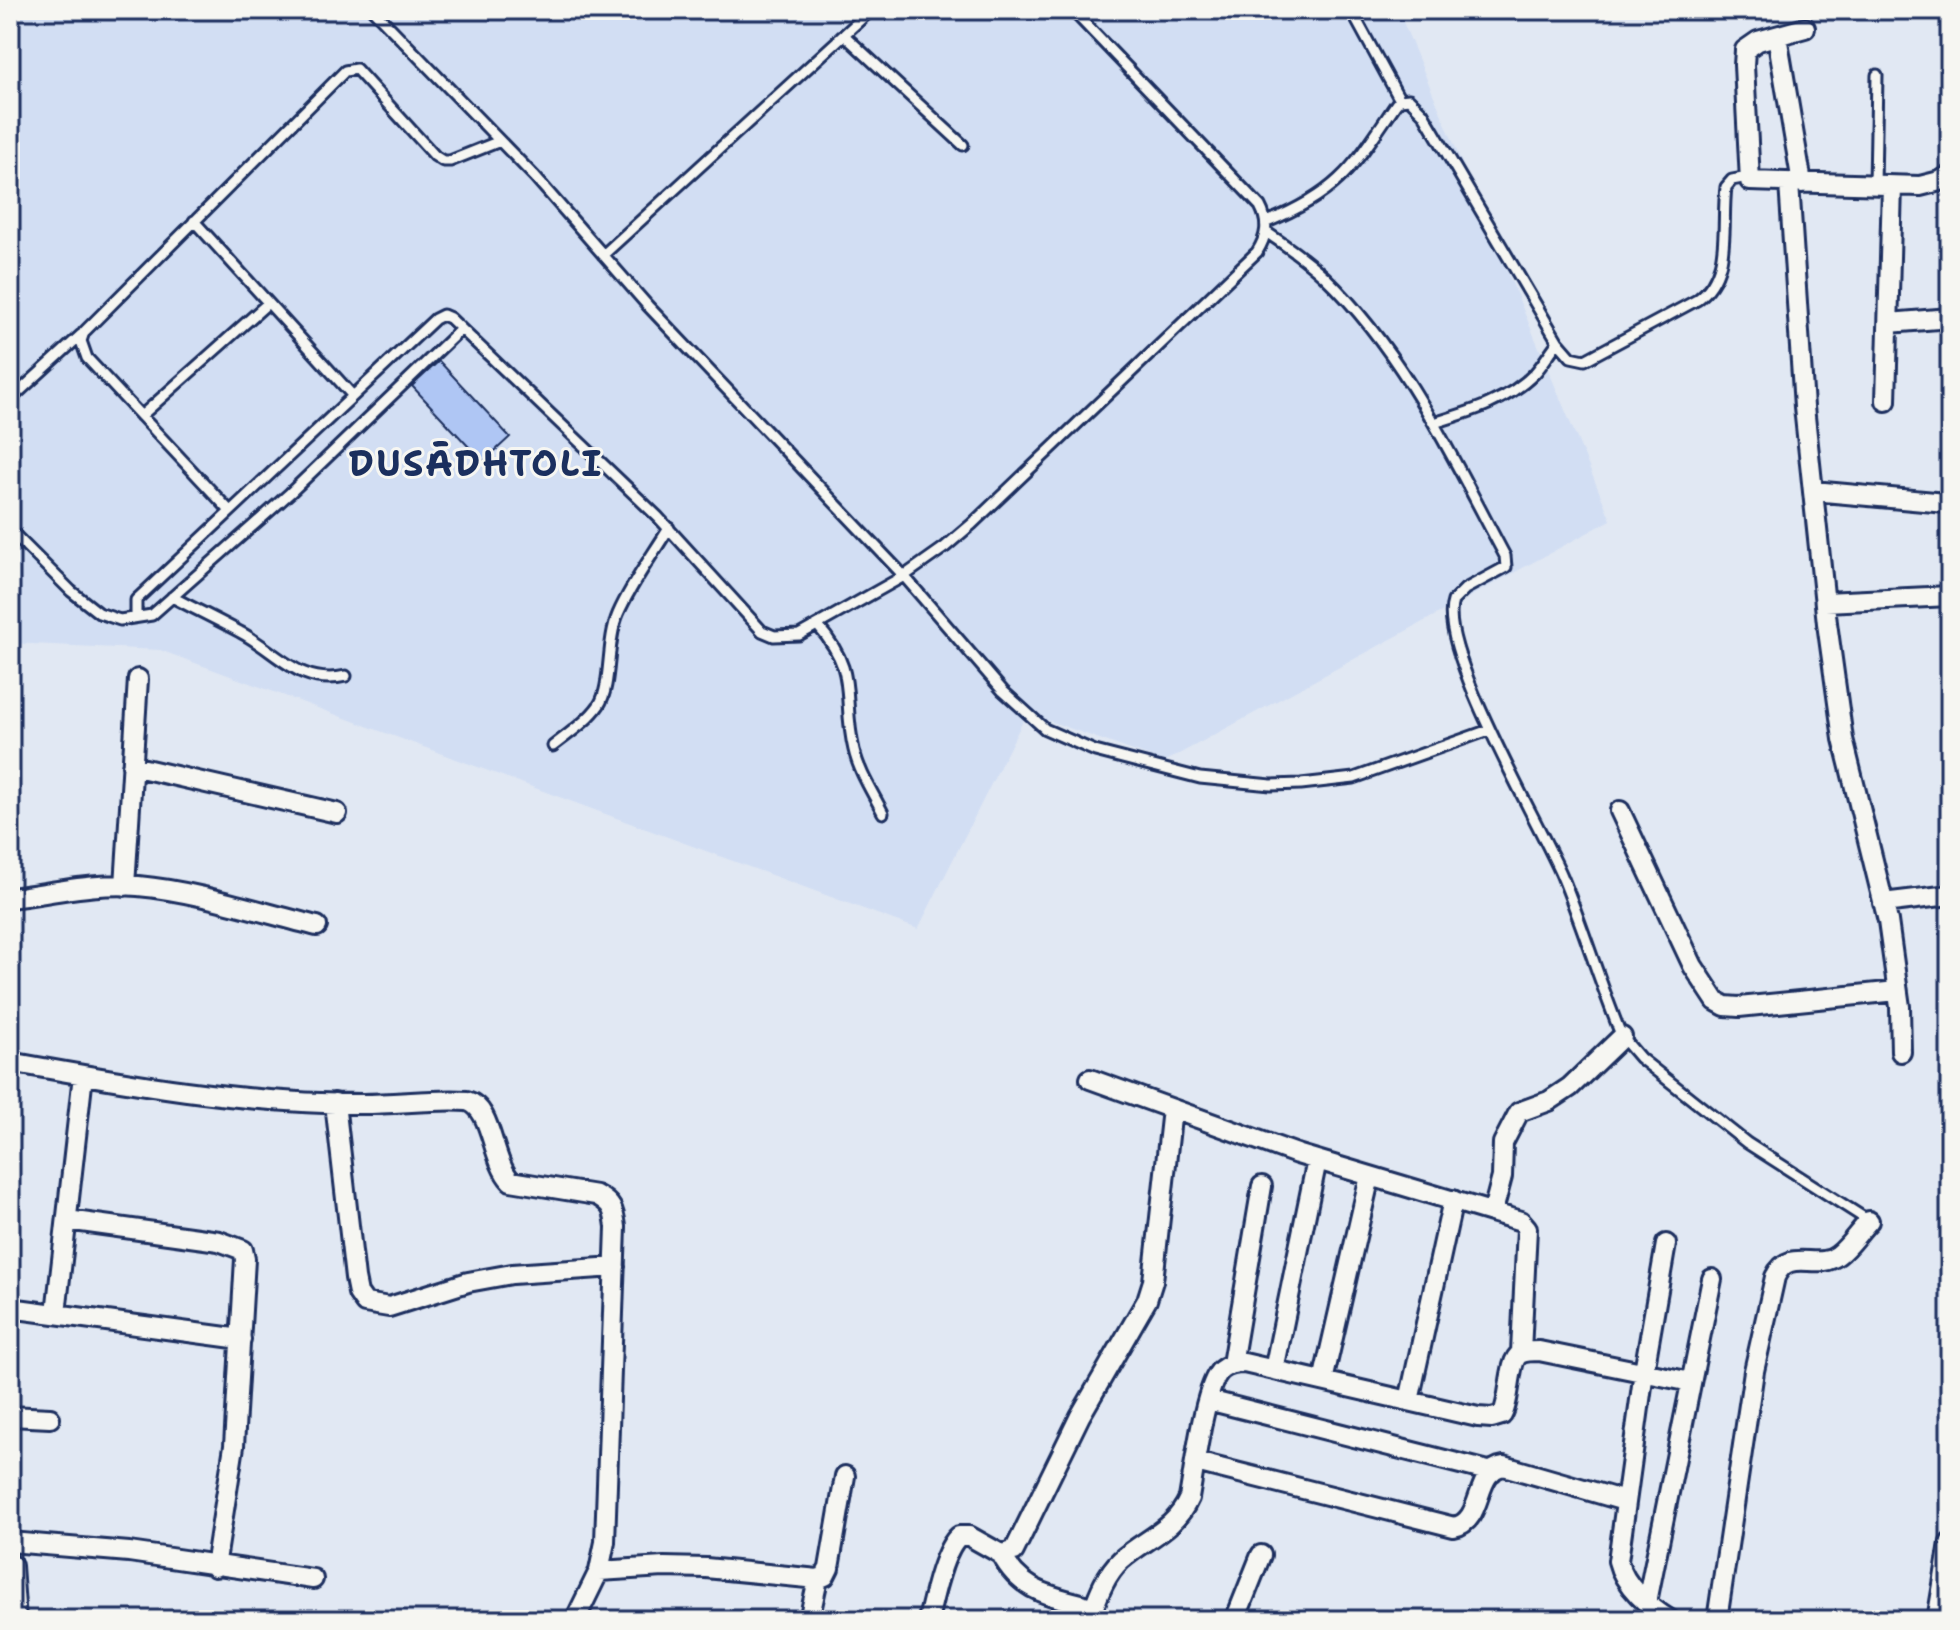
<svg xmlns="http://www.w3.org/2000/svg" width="1960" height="1630" font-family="'Shantell Sans',sans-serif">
<rect width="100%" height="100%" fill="#e1e8f3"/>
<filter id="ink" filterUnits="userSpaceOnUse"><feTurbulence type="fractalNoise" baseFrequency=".0125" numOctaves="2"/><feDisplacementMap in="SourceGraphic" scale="16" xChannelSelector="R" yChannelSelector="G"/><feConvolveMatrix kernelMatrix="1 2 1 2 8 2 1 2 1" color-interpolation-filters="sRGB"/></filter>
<g filter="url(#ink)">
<path fill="#d2def3" d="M10,10H1398L1611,520L1164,762L1027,713L918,929L160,650L10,643Z"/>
<path fill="#afc6f4" stroke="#1b2f5e" stroke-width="2" d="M439,361L510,437L483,462L412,386Z"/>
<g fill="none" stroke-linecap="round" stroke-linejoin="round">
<defs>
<path id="service" d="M373,10L535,177L648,306L904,576L1003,691L1045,729L1095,751L1200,778L1271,785L1301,784L1354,778L1489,730
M1351,10L1400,100
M844,35L963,145
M1875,186L1877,75
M194,221L353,396
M1267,222C1340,192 1353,167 1396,104L1400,100L1409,99L1423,113L1558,342L1571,357L1585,360L1697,300C1733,274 1721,227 1726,187L1732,180L1748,177
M1266,232C1287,246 1307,260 1325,277C1405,354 1453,459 1505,556L1506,567L1465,589L1453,601C1436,647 1541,826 1562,876C1584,929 1600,984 1622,1037L1640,1058L1747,1143L1869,1221
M603,255L871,10
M10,400L81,335
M141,416L268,303
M1434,423C1470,412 1508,401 1535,373C1543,364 1550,352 1558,342
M230,511L87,358L81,341L84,332L345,71L356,69L435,156L443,161H450L500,141
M10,530L71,591L99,613L120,620L152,615L290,493L460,330
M172,597C195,609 218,620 240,632C277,651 299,687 346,676
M136,617V600L435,319L443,315L450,318L658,517L762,631L774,636L799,635L904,576L945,547L972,524L1257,252C1267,236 1269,223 1260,206L1072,10
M818,626C860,674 841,696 854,750C859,772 873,793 883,813
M553,746C568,734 588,721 599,705C612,685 606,642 618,614C631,584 652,556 669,528"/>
<path id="minor" d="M1805,28L1758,41L1745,50L1744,65L1750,181L1920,186L1940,181L1950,175
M1777,36L1802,183
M1789,183L1804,407L1827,623L1843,739L1888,921L1900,1007L1901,1052
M1889,323L1950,318
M1886,401L1892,186
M1813,491L1946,503
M1825,602L1950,596
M132,766L337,813
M1620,811L1693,966L1716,1001L1725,1006L1739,1007L1897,991
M125,886L138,679
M10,898C52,893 96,882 138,886C195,891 260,912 317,926
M1883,903L1950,895
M10,1062C126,1083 244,1104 363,1104C398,1104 433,1099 467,1101C493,1108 491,1160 511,1181L596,1195C612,1203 614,1210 616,1227L605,1542L599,1571L575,1620
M1090,1079L1297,1154L1521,1221L1527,1228L1521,1352
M335,1103L355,1278L358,1293L365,1303L389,1307L468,1282L512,1274L615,1267
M1493,1211L1502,1177L1503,1143L1519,1112L1549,1101L1570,1087L1622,1037
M67,1220L219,1241L243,1250L245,1259L234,1446L215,1567
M1666,1244L1644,1371L1618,1561C1624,1586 1649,1607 1670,1620
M10,1308L241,1339
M56,1313L83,1075
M1232,1364L1262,1186
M1274,1370L1317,1160
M1323,1381L1370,1176
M1208,1400L1492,1472
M1409,1401L1453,1200
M10,1416L50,1418
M1196,1462L1454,1527C1485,1521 1473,1470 1504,1466L1625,1501
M10,1542L129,1552L313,1579
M1001,1554C1023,1595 1053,1595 1094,1608
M599,1571L664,1567L706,1568L818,1579L825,1576L829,1568L845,1476
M1647,1602L1712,1279
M809,1620L818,1579
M928,1620C933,1599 943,1550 959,1536H969L1001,1554L1014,1551L1080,1416L1147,1300L1153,1281L1172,1109
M1089,1620C1097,1599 1104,1576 1121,1560C1146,1538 1175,1530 1189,1498C1194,1472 1204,1385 1221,1370C1228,1364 1236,1363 1244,1363L1478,1417L1492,1418L1502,1415C1511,1400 1508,1361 1520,1354C1525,1351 1533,1351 1539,1351L1691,1382
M1235,1620L1261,1555
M1717,1620L1754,1371L1775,1277C1789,1246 1817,1272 1838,1255C1849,1247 1859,1231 1869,1221
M1937,1620L1950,1543"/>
<path id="tertiary" d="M10,1566L14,1620"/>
</defs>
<use href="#service" stroke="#1b2f5e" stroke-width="15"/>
<use href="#minor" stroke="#1b2f5e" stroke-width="24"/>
<use href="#tertiary" stroke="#1b2f5e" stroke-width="28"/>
<use href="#service" stroke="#f6f6f2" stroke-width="9"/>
<use href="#minor" stroke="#f6f6f2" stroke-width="18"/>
<use href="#tertiary" stroke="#f6f6f2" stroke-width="22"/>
</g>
</g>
<g text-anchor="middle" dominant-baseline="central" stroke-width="6" stroke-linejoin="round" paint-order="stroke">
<g font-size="36" font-weight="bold" letter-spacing="2" fill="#1b2f5e" stroke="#f6f6f2">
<text x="476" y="463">DUSĀDHTOLI</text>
</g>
</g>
<rect width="1960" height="1630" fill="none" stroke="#f6f6f2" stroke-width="40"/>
<rect x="20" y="20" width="1920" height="1590" fill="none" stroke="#1b2f5e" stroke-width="3" filter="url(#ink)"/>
</svg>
